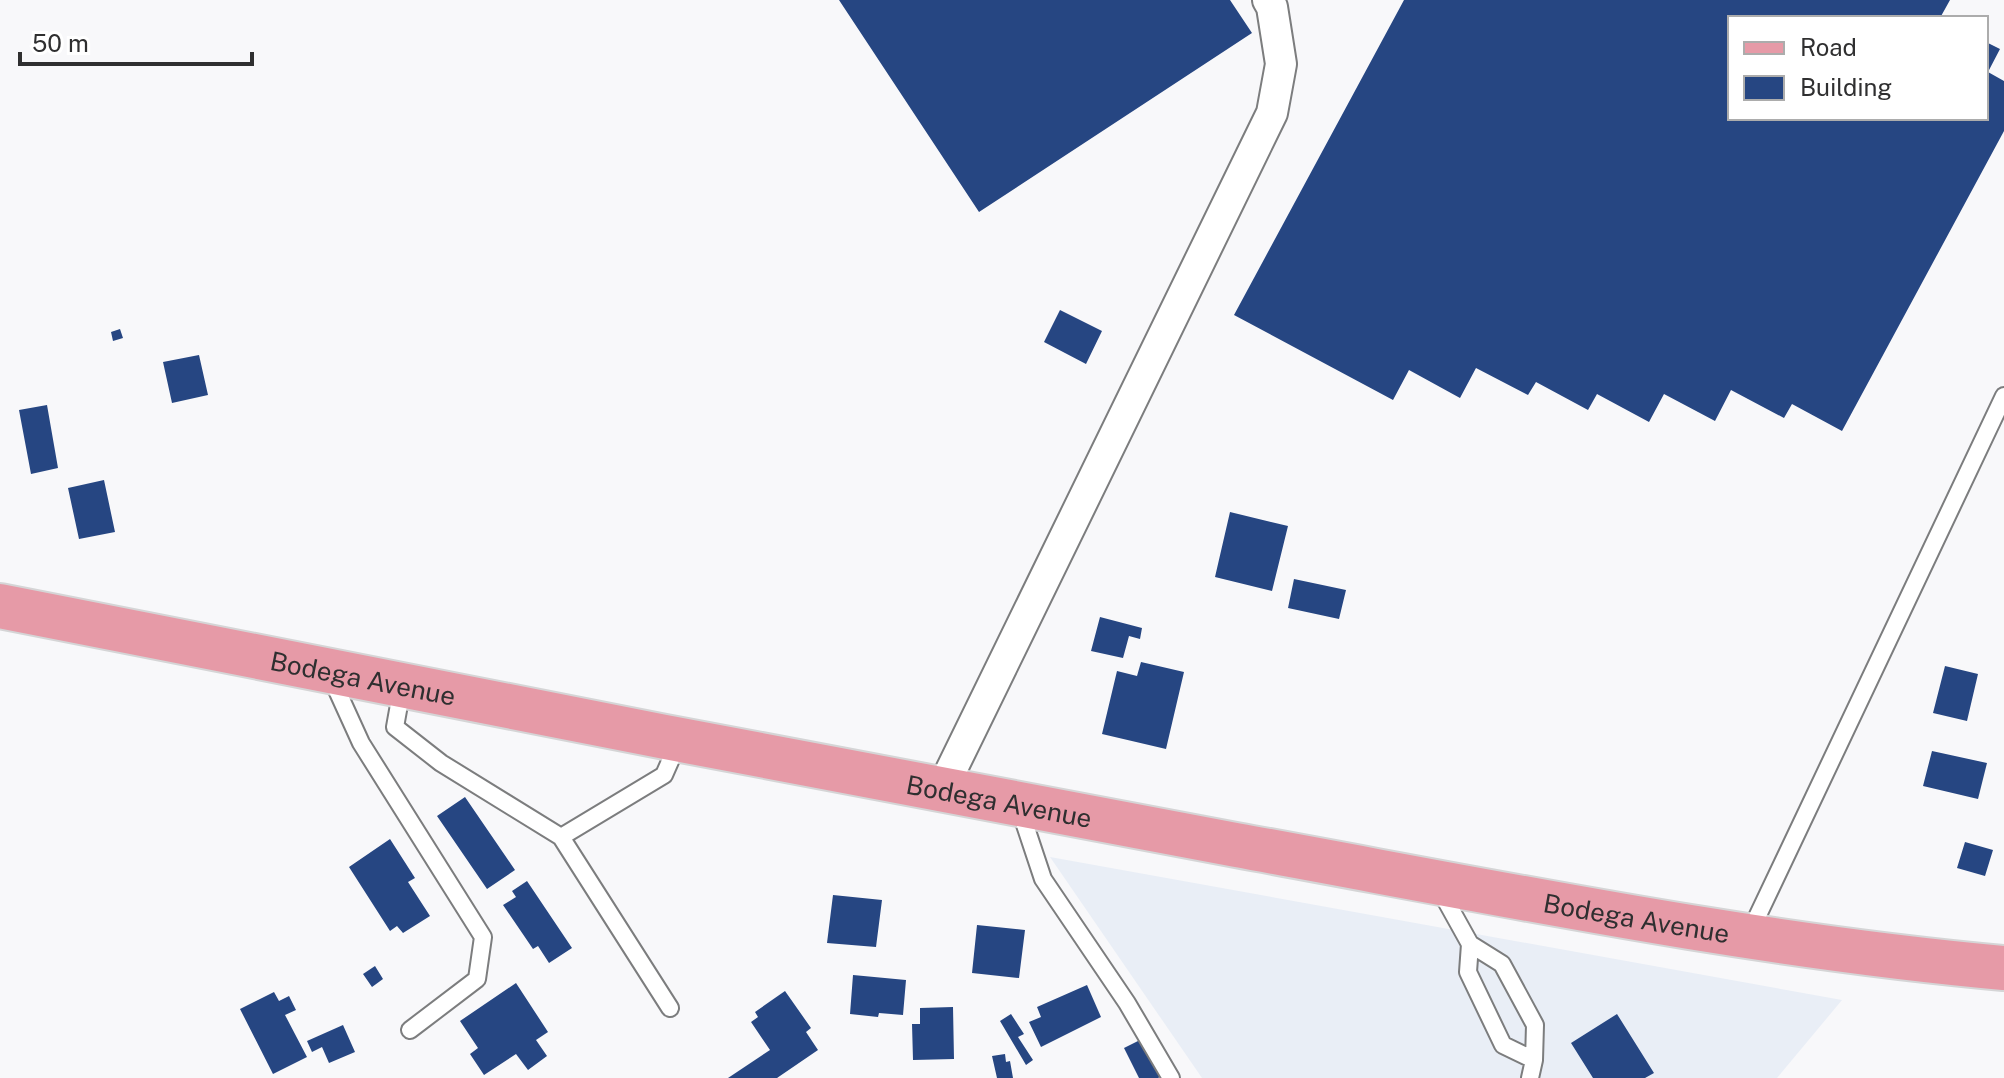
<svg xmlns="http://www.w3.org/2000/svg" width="2004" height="1078" font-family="'Public Sans',sans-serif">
<rect width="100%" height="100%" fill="#f8f8fa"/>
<path fill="#e9eef6" d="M1050,857L1842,1000L1777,1078H1202Z"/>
<path fill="#264682" d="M839,0H1230L1252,33L979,212Z
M1404,0H1950L1940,18H1730V118H1986V42L2000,49L1988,72L2004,81V131L1842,431L1792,404L1784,418L1731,390L1715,421L1664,394L1649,422L1597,394L1588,410L1536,382L1528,395L1476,368L1460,398L1409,370L1393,400L1234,315Z
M1060,310L1102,331L1086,364L1044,342Z
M120,329L123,338L113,341L111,332Z
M199,355L208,395L172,403L163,362Z
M47,405L58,468L31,474L19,410Z
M104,480L115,532L79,539L68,488Z
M1230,512L1288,526L1272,591L1215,577Z
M1294,579L1346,590L1339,619L1288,608Z
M1100,617L1142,628L1140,639L1129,636L1123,658L1091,651Z
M1141,662L1184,672L1166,749L1102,734L1117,671L1137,676Z
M1945,666L1978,674L1967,721L1933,713Z
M1932,751L1987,763L1978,799L1923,786Z
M465,797L515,870L487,889L437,816Z
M390,839L415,878L408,882L430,916L403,933L397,926L390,931L349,867Z
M1965,842L1993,850L1985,876L1957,868Z
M527,881L572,948L549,963L538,946L533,949L503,905L516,897L512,891Z
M833,895L882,900L876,947L827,943Z
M977,925L1025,930L1019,978L972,973Z
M375,966L383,979L372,987L363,974Z
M853,975L906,980L903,1015L879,1013L878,1017L850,1014Z
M516,983L548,1032L536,1040L547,1056L528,1070L516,1054L484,1075L470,1054L478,1048L460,1021Z
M1087,985L1101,1017L1041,1047L1029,1022L1041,1017L1037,1007Z
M785,991L811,1028L806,1032L818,1050L777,1078H728L770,1050L751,1022L758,1017L755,1012Z
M274,992L279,1001L289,996L296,1010L285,1015L307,1057L273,1074L240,1009Z
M953,1007L954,1059L913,1060L912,1024H920V1008Z
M1011,1014L1024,1034L1018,1037L1033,1060L1026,1065L1000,1021Z
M1617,1014L1654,1073L1645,1078H1593L1571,1043Z
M343,1025L355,1052L329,1063L322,1047L312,1052L307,1041Z
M1140,1040L1156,1068L1160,1077L1158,1078H1139L1124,1048Z
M1005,1054L1006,1062L1010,1061L1013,1078H997L992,1056Z"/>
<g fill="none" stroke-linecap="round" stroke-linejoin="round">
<defs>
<path id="lane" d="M331,677L361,743L483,937L477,979L410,1030
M402,688L395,727L441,763L561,837L670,1008
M1020,810L1043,879L1127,1003L1171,1078
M561,837L664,775L679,741
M1440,890L1470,944L1502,964L1535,1025L1534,1060L1530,1078
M1749,934L2004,396
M1470,944L1468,972L1503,1045L1534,1060"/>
<path id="street" d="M941,791L1272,113L1281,64L1272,7L1268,0"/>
<g id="primary">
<path id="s1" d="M0,606C412,688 823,769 1236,845C1489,891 1748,945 2004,968"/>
</g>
</defs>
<use href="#lane" stroke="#7c7d7e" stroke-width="20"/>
<use href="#street" stroke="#7c7d7e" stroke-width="34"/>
<use href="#primary" stroke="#d5d5d6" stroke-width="48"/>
<use href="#lane" stroke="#fff" stroke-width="16"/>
<use href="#street" stroke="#fff" stroke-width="30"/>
<use href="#primary" stroke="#e69aa7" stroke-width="44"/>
</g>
<g text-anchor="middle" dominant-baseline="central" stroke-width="8" stroke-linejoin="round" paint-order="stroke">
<g font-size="26" fill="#2f2f30" stroke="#fff">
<text stroke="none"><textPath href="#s1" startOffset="370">Bodega Avenue</textPath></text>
<text stroke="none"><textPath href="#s1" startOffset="1018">Bodega Avenue</textPath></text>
<text stroke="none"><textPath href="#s1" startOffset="1666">Bodega Avenue</textPath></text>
</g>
</g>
<rect x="1728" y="16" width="260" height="104" fill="#ffffff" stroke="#acacac" stroke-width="2"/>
<rect x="1744" y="42" width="40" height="12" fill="#e69aa7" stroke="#acacac" stroke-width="2"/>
<text x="1800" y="56" font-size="24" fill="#2f2f30">Road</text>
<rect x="1744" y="76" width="40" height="24" fill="#264682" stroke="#acacac" stroke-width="2"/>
<text x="1800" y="96" font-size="24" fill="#2f2f30">Building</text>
<path d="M20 52v12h232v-12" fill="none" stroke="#2f2f30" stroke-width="4"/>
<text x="32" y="52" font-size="24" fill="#2f2f30" stroke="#ffffff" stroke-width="6" paint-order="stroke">50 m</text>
</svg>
